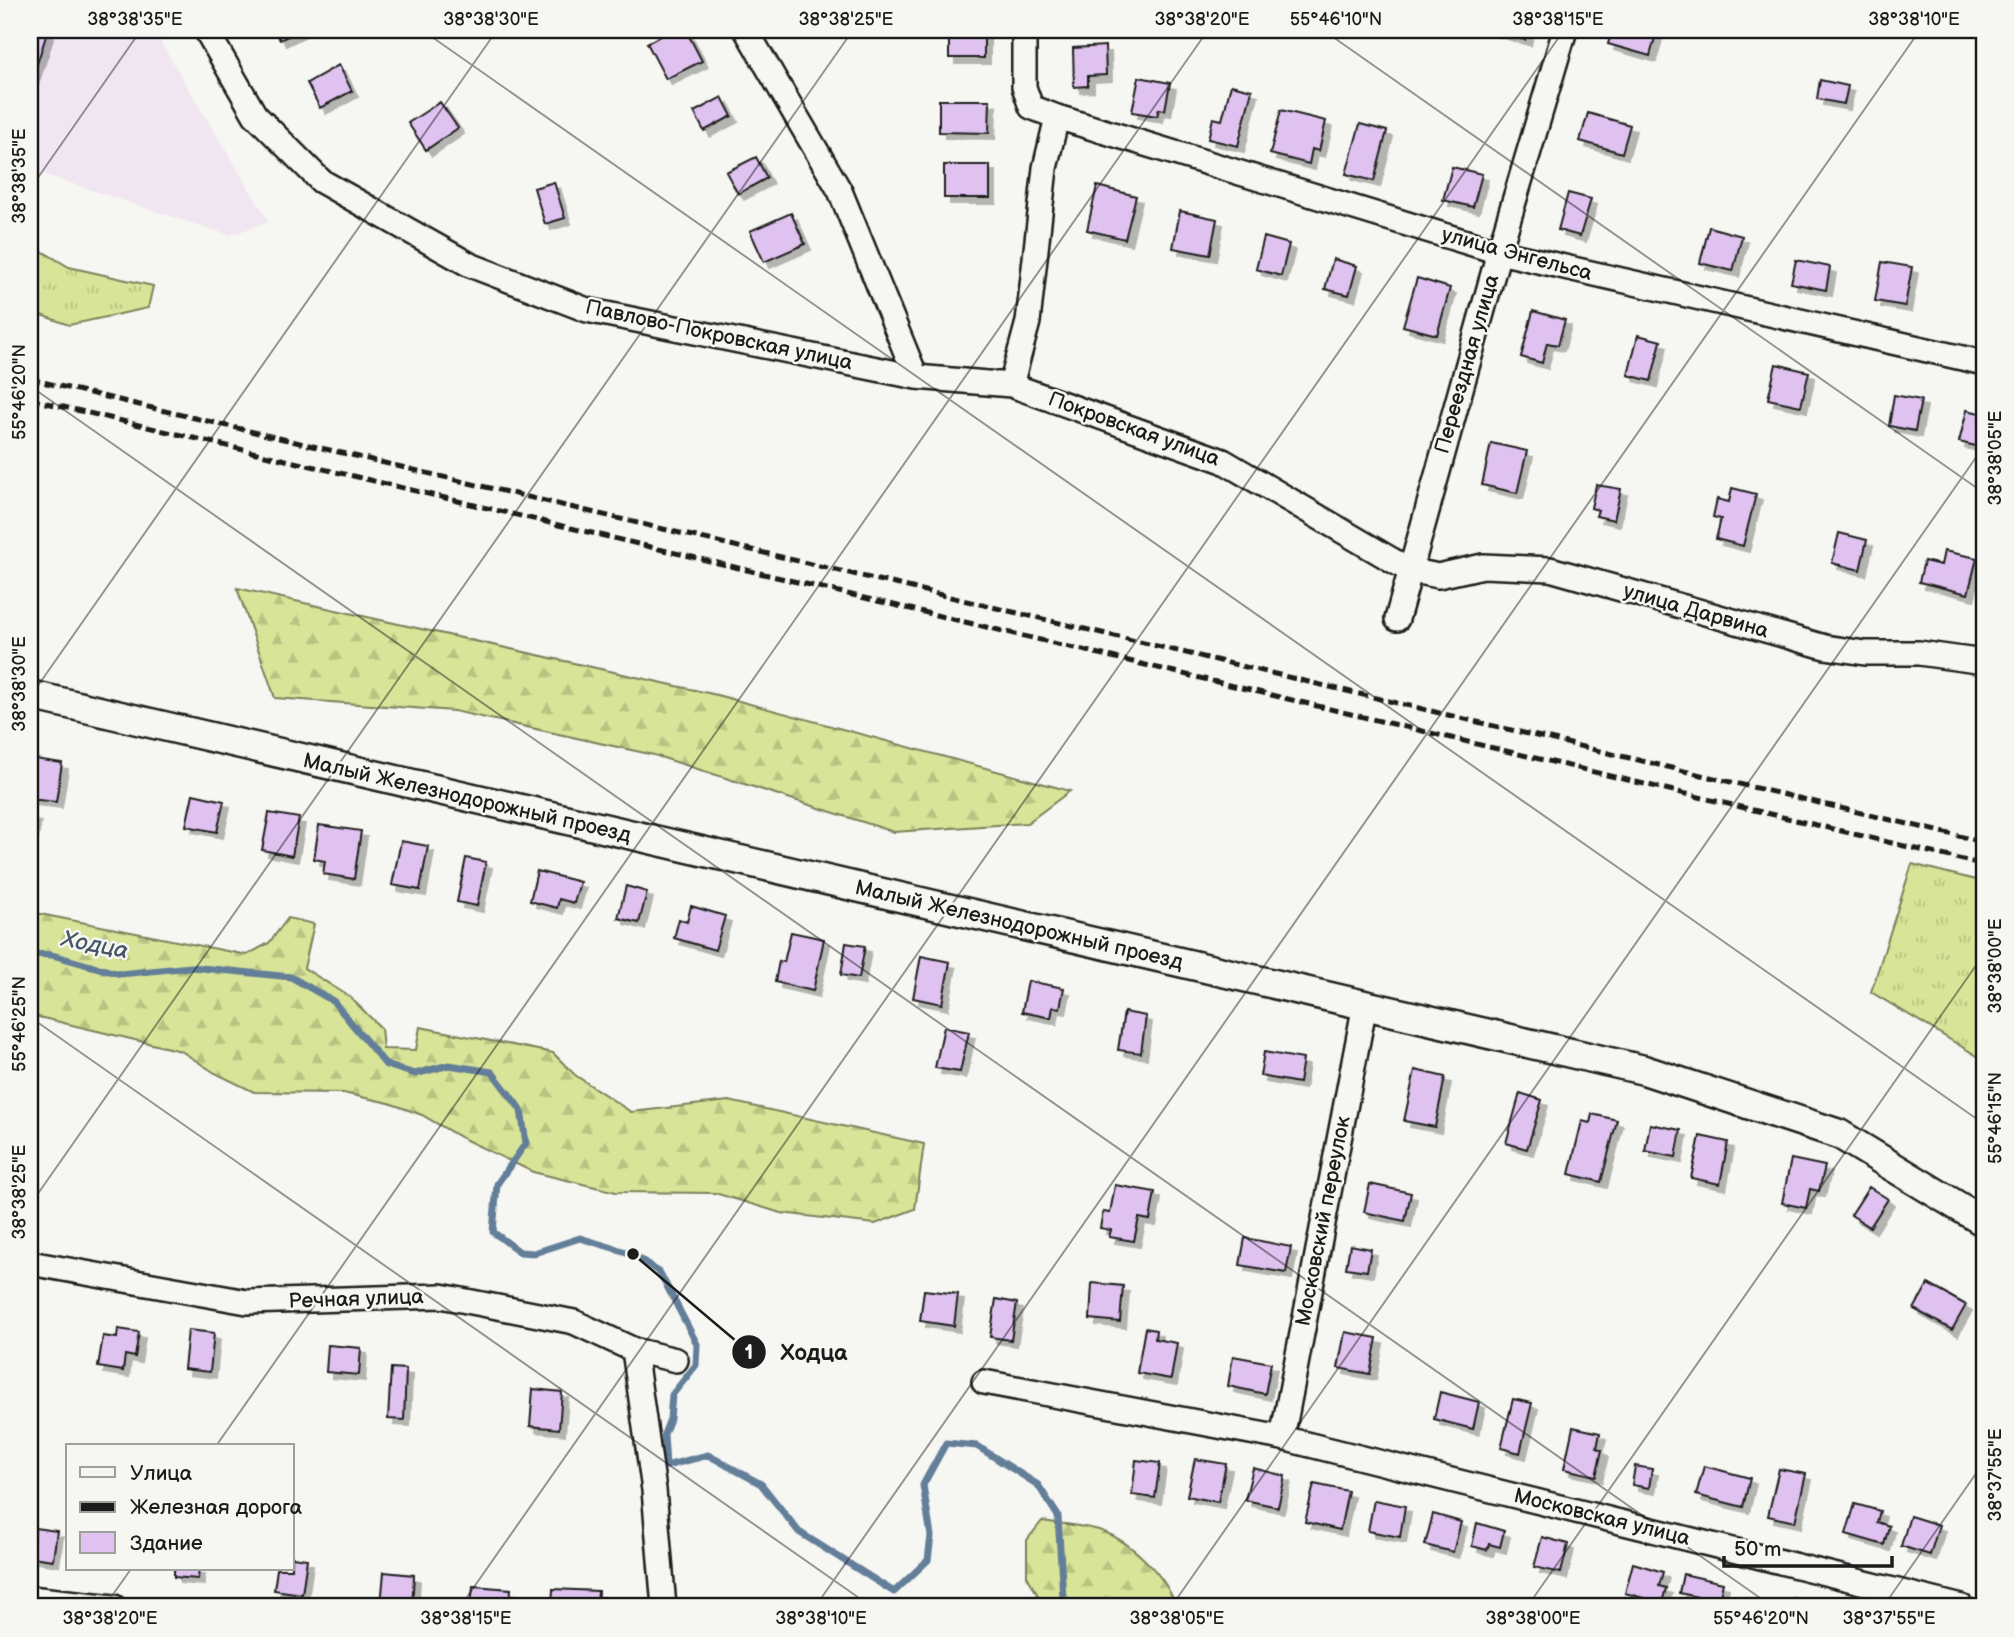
<svg xmlns="http://www.w3.org/2000/svg" width="2014" height="1637" font-family="'Balsamiq Sans',sans-serif">
<defs>
<pattern id="grass-tufts" width="24" height="20" patternUnits="userSpaceOnUse" patternTransform="scale(1.75)"><rect width="24" height="20" fill="#d8e497"/><path d="M3 7l-1-3M5 7V3M7 7l1-3M15 17l-1-3M17 17v-4M19 17l1-3" fill="none" stroke="#b9c382"/></pattern>
<pattern id="forest-firs" width="22" height="20" patternUnits="userSpaceOnUse" patternTransform="scale(1.75)"><rect width="22" height="20" fill="#d8e497"/><path d="M5 1l3.5 6h-7zM16 11l3.5 6h-7z" fill="#b9c382"/></pattern>
<filter id="shadow"><feDropShadow dx="6" dy="6" stdDeviation="0" flood-color="#0004"/></filter>
</defs>
<rect width="100%" height="100%" fill="#f6f6f2"/>
<filter id="ink" filterUnits="userSpaceOnUse"><feTurbulence type="fractalNoise" baseFrequency=".0143" numOctaves="2"/><feDisplacementMap in="SourceGraphic" scale="14" xChannelSelector="R" yChannelSelector="G"/><feConvolveMatrix kernelMatrix="1 2 1 2 8 2 1 2 1" color-interpolation-filters="sRGB"/></filter>
<g filter="url(#ink)">
<path fill="#efe6f1" d="M30,30H153L269,222L229,235L30,170Z"/>
<path fill="url(#grass-tufts)" stroke="#7a805a" stroke-width="2" d="M30,244L69,267L153,286L148,308L69,325L30,311Z
M1912,864L1984,882V1060L1871,992Z"/>
<path fill="url(#forest-firs)" stroke="#7a805a" stroke-width="2" d="M237,588L717,695L1070,791L1027,823L894,832L654,755L454,711L275,698Z
M30,912L247,955L269,943L288,918L314,924L304,968L350,997L381,1028L383,1049L416,1050L420,1027L553,1053L575,1075L631,1112L729,1101L924,1144L915,1209L875,1224L781,1213L715,1193L616,1192L533,1172L460,1137L422,1115L389,1103L343,1093L254,1092L215,1073L181,1051L30,1015Z
M1042,1521C1061,1524 1084,1525 1102,1531C1132,1542 1167,1577 1176,1607H1058L1040,1599L1027,1576V1540Z"/>
<g fill="none" stroke-linecap="round" stroke-linejoin="round">
<path stroke="#637e99" stroke-width="7" d="M30,954L52,955L120,974L191,967L291,977L333,1001L386,1065L415,1074L449,1065L492,1072L521,1110L526,1143L497,1184L493,1232L520,1252L534,1253L580,1238L633,1254L660,1273L697,1344L696,1365L672,1395L670,1419L664,1434L666,1466L708,1455L761,1484L799,1532L894,1592L928,1560L931,1536L923,1485L946,1443L977,1446L1038,1485L1058,1516L1063,1598L1054,1607"/>
</g>
<path fill="#dfc2f0" stroke="#1c1c1c" stroke-width="2" filter="url(#shadow)" d="M30,30H48L30,85Z
M275,30H300L280,40Z
M672,30H686L702,61L666,79L647,43Z
M949,30H984V58H949Z
M1491,30H1527L1525,40Z
M1612,30H1642L1656,34L1650,56L1608,44Z
M1105,46L1106,75L1088,76V86L1074,87L1073,48Z
M339,65L352,91L320,108L307,83Z
M1139,77L1170,83L1165,110L1159,109L1157,116L1132,112Z
M1820,80L1848,86L1844,104L1817,99Z
M1231,85L1252,90L1238,146L1208,139L1213,118L1222,120Z
M722,97L732,116L704,131L694,112Z
M939,100H990L989,133L939,132Z
M440,102L458,128L426,150L408,123Z
M1281,110L1326,121L1319,151L1312,149L1309,164L1270,154Z
M1588,113L1630,125L1622,153L1580,141Z
M1360,124L1387,131L1374,181L1346,174Z
M756,157L767,178L738,194L726,172Z
M944,165H990V198H944Z
M1452,167L1482,174L1473,207L1443,200Z
M554,182L565,218L545,224L534,188Z
M1097,186L1136,196L1125,239L1087,230Z
M1568,193L1591,199L1580,236L1558,230Z
M1180,211L1217,219L1210,255L1173,248Z
M791,213L805,244L764,262L750,231Z
M1709,227L1742,236L1733,271L1700,263Z
M1264,237L1289,244L1281,276L1256,269Z
M1333,259L1357,266L1349,295L1325,289Z
M1796,260L1830,267L1826,290L1791,283Z
M1882,262L1912,267L1905,306L1875,301Z
M1417,278L1450,288L1437,335L1403,326Z
M1533,311L1565,320L1558,345L1547,343L1542,363L1521,357Z
M1638,335L1661,341L1651,381L1628,375Z
M1776,364L1809,372L1801,406L1768,399Z
M1894,395L1921,400L1915,431L1889,426Z
M1967,410L1984,414V448L1959,442Z
M1491,443L1527,451L1517,493L1482,485Z
M1596,485L1621,489L1614,520L1596,516L1598,510L1591,508Z
M1732,488L1756,494L1743,546L1716,539L1721,519L1713,517L1717,499L1729,502Z
M1839,533L1867,540L1860,570L1832,563Z
M1944,551L1977,558L1968,594L1919,582L1924,561L1941,565Z
M35,759L62,763L56,802L30,799Z
M193,794L224,801L217,832L186,826Z
M269,813L299,818L292,856L262,850Z
M30,815L35,816L30,842Z
M319,825L361,831L354,879L323,874L325,861L314,859Z
M401,841L428,846L420,890L392,885Z
M466,858L486,862L477,906L457,902Z
M537,871L580,882L574,903L559,899L557,908L530,901Z
M626,886L647,892L639,923L618,918Z
M691,906L725,916L715,950L674,938L679,919L687,922Z
M791,932L824,939L813,991L775,982L779,961L784,962Z
M846,943L865,946L859,978L841,975Z
M921,956L950,962L942,1004L913,998Z
M1028,981L1064,988L1060,1008L1053,1007L1051,1018L1022,1012Z
M1124,1012L1146,1016L1141,1053L1118,1050Z
M944,1027L969,1032L960,1072L935,1068Z
M1264,1052L1303,1059L1299,1083L1260,1076Z
M1415,1070L1445,1077L1435,1127L1404,1121Z
M1520,1093L1542,1100L1527,1149L1506,1143Z
M1592,1114L1617,1120L1601,1182L1569,1174L1582,1121L1590,1123Z
M1650,1124L1681,1130L1676,1157L1645,1151Z
M1700,1136L1728,1142L1720,1184L1691,1178Z
M1791,1159L1825,1166L1819,1191L1810,1189L1806,1208L1782,1203Z
M1370,1184L1411,1193L1405,1221L1364,1212Z
M1115,1185L1155,1192L1150,1220L1139,1218L1134,1241L1109,1237L1111,1230L1100,1228L1103,1212L1110,1213Z
M1869,1187L1888,1199L1870,1227L1851,1215Z
M1245,1238L1291,1247L1286,1273L1240,1265Z
M1350,1245L1371,1249L1367,1271L1346,1268Z
M1092,1283L1123,1286L1120,1322L1090,1319Z
M1928,1284L1966,1305L1952,1330L1914,1309Z
M924,1290L958,1294L954,1326L920,1321Z
M996,1299L1017,1303L1011,1340L990,1337Z
M1145,1328L1156,1330L1155,1339L1177,1343L1171,1379L1137,1373Z
M118,1329L139,1332L135,1357L125,1355L123,1371L98,1367L103,1336L117,1338Z
M188,1330L214,1333L210,1372L184,1369Z
M1345,1332L1377,1338L1370,1374L1338,1368Z
M328,1345L361,1348L359,1375L326,1372Z
M1233,1356L1271,1363L1265,1394L1228,1386Z
M391,1368L406,1369L404,1420L388,1419Z
M533,1389L562,1392L559,1429L530,1426Z
M1440,1392L1479,1402L1473,1429L1434,1419Z
M1513,1399L1532,1403L1520,1453L1501,1448Z
M1573,1427L1600,1433L1597,1448L1602,1450L1596,1476L1564,1469Z
M1195,1459L1226,1464L1218,1502L1187,1496Z
M1136,1460L1160,1463L1155,1498L1132,1495Z
M1635,1466L1652,1469L1649,1488L1632,1485Z
M1704,1466L1750,1478L1743,1507L1696,1495Z
M1253,1468L1285,1476L1278,1507L1245,1500Z
M1779,1469L1806,1474L1795,1522L1768,1516Z
M1314,1484L1348,1491L1340,1530L1305,1522Z
M1374,1500L1405,1506L1400,1537L1368,1531Z
M1855,1504L1880,1511L1877,1522L1889,1526L1884,1545L1846,1534Z
M1433,1514L1461,1522L1453,1552L1425,1545Z
M1910,1516L1939,1525L1930,1555L1901,1546Z
M1477,1523L1504,1531L1500,1547L1489,1544L1487,1550L1472,1546Z
M35,1528L57,1531L53,1560L31,1557Z
M1542,1537L1568,1544L1561,1573L1534,1567Z
M292,1557L307,1559L302,1594L274,1590L277,1569H292Z
M1633,1563L1663,1572L1659,1586L1666,1588L1662,1603L1625,1593Z
M174,1569H199L198,1579L174,1577Z
M384,1572L414,1575L412,1607L381,1605Z
M1683,1574L1723,1583L1719,1601L1729,1603L1728,1607H1696L1698,1597L1679,1593Z
M473,1586L511,1589L510,1607H471Z
M553,1589L598,1591L597,1607H552Z
M1794,1598L1812,1604L1811,1607H1791Z"/>
<g fill="none" stroke-linecap="round" stroke-linejoin="round">
<defs>
<path id="minor" d="M206,30L255,115L321,181L470,265L587,310L916,377L1011,385L1223,461L1409,570L1438,576L1483,566L1550,569L1825,647L1865,653H1919L1984,662
M746,30L840,191L916,377
M1024,30V87L1031,107L1057,117L1499,252L1984,363
M1011,385L1028,322L1045,168L1057,117
M1397,619L1499,252L1565,30
M30,1263L247,1302L441,1296L574,1322L634,1350L676,1360
M634,1350L654,1490L664,1607
M984,1382L1282,1438L1962,1607
M1282,1438L1365,1004
M30,1598L114,1607"/>
<path id="tertiary" d="M30,695L1644,1070L1839,1134L1984,1222"/>
</defs>
<use href="#minor" stroke="#1c1c1c" stroke-width="28"/>
<use href="#tertiary" stroke="#1c1c1c" stroke-width="33"/>
<use href="#minor" stroke="#f6f6f2" stroke-width="23"/>
<use href="#tertiary" stroke="#f6f6f2" stroke-width="28"/>
<path stroke="#1c1c1c" stroke-width="5" stroke-dasharray="10 5" stroke-linecap="butt" d="M30,379L1984,842
M30,399L1984,865"/>
</g>
</g>
<path fill="none" stroke="#1c1c1c" stroke-width="2" stroke-opacity="0.45" d="M422,30L1984,1124M1323,30L1984,493M30,189L141,30M30,386L1773,1607M30,697L497,30M30,1017L872,1607M30,1205L853,30M216,1446L1208,30M104,1607L131,1569M460,1607L1564,30M815,1607L1920,30M1171,1607L1984,446M1527,1607L1984,954M1883,1607L1984,1462"/>
<g text-anchor="middle" dominant-baseline="central" stroke-width="5" stroke-linejoin="round" paint-order="stroke">
<g font-size="21" fill="#1c1c1c" stroke="#f6f6f2">
<text transform="translate(1517 254) rotate(15)">улица Энгельса</text>
<text transform="translate(719 335) rotate(12)">Павлово-Покровская улица</text>
<text transform="translate(1467 364) rotate(-74)">Переездная улица</text>
<text transform="translate(1134 429) rotate(20)">Покровская улица</text>
<text transform="translate(1696 611) rotate(16)">улица Дарвина</text>
<text transform="translate(467 798) rotate(13)">Малый Железнодорожный проезд</text>
<text transform="translate(1019 925) rotate(13)">Малый Железнодорожный проезд</text>
<text transform="translate(1323 1221) rotate(-79)">Московский переулок</text>
<text transform="translate(356 1299) rotate(-2)">Речная улица</text>
<text transform="translate(1602 1517) rotate(14)">Московская улица</text>
</g>
<g font-size="23" font-style="italic" fill="#455565" stroke="#f6f6f2">
<text transform="translate(95 945) rotate(11)">Ходца</text>
</g>
</g>
<path fill="none" stroke="#1c1c1c" stroke-width="2.5" d="M633 1254L749 1352"/>
<g fill="#1c1c1c" stroke="#f6f6f2" stroke-width="2.5">
<circle cx="633" cy="1254" r="7"/>
<circle cx="749" cy="1352" r="18"/>
</g>
<g font-size="21" text-anchor="middle" font-weight="bold" fill="#fff">
<text x="749" y="1359">1</text>
</g>
<g font-size="23" text-anchor="middle" font-weight="bold" fill="#1c1c1c" stroke="#f6f6f2" stroke-width="5" stroke-linejoin="round" paint-order="stroke">
<text x="814" y="1360">Ходца</text>
</g>
<rect width="2014" height="1637" fill="none" stroke="#f6f6f2" stroke-width="77"/>
<rect x="66" y="1444" width="228" height="126" fill="#f6f6f2" stroke="#9f9f9c" stroke-width="2"/>
<rect x="80" y="1467" width="35" height="10" fill="#f6f6f2" stroke="#9f9f9c" stroke-width="2"/>
<text x="130" y="1480" font-size="21" fill="#1c1c1c">Улица</text>
<rect x="80" y="1502" width="35" height="10" fill="#1c1c1c" stroke="#9f9f9c" stroke-width="2"/>
<text x="130" y="1514" font-size="21" fill="#1c1c1c">Железная дорога</text>
<rect x="80" y="1532" width="35" height="21" fill="#dfc2f0" stroke="#9f9f9c" stroke-width="2"/>
<text x="130" y="1550" font-size="21" fill="#1c1c1c">Здание</text>
<path d="M1724 1556v10h168v-10" fill="none" stroke="#1c1c1c" stroke-width="3.5"/>
<text x="1734" y="1556" font-size="21" fill="#1c1c1c" stroke="#f6f6f2" stroke-width="5" paint-order="stroke">50 m</text>
<rect x="38" y="38" width="1938" height="1560" fill="none" stroke="#1c1c1c" stroke-width="2.5"/>
<g font-size="18" text-anchor="middle" fill="#1c1c1c">
<text x="135" y="25">38°38'35"E</text>
<text x="491" y="25">38°38'30"E</text>
<text x="846" y="25">38°38'25"E</text>
<text x="1202" y="25">38°38'20"E</text>
<text x="1336" y="25">55°46'10"N</text>
<text x="1558" y="25">38°38'15"E</text>
<text x="1914" y="25">38°38'10"E</text>
<text transform="translate(19 176) rotate(-90)" y="6">38°38'35"E</text>
<text transform="translate(19 392) rotate(-90)" y="6">55°46'20"N</text>
<text transform="translate(1995 458) rotate(-90)" y="6">38°38'05"E</text>
<text transform="translate(19 684) rotate(-90)" y="6">38°38'30"E</text>
<text transform="translate(1995 966) rotate(-90)" y="6">38°38'00"E</text>
<text transform="translate(19 1024) rotate(-90)" y="6">55°46'25"N</text>
<text transform="translate(1995 1118) rotate(-90)" y="6">55°46'15"N</text>
<text transform="translate(19 1192) rotate(-90)" y="6">38°38'25"E</text>
<text transform="translate(1995 1475) rotate(-90)" y="6">38°37'55"E</text>
<text x="110" y="1624">38°38'20"E</text>
<text x="466" y="1624">38°38'15"E</text>
<text x="821" y="1624">38°38'10"E</text>
<text x="1177" y="1624">38°38'05"E</text>
<text x="1533" y="1624">38°38'00"E</text>
<text x="1761" y="1624">55°46'20"N</text>
<text x="1889" y="1624">38°37'55"E</text>
</g>
</svg>
